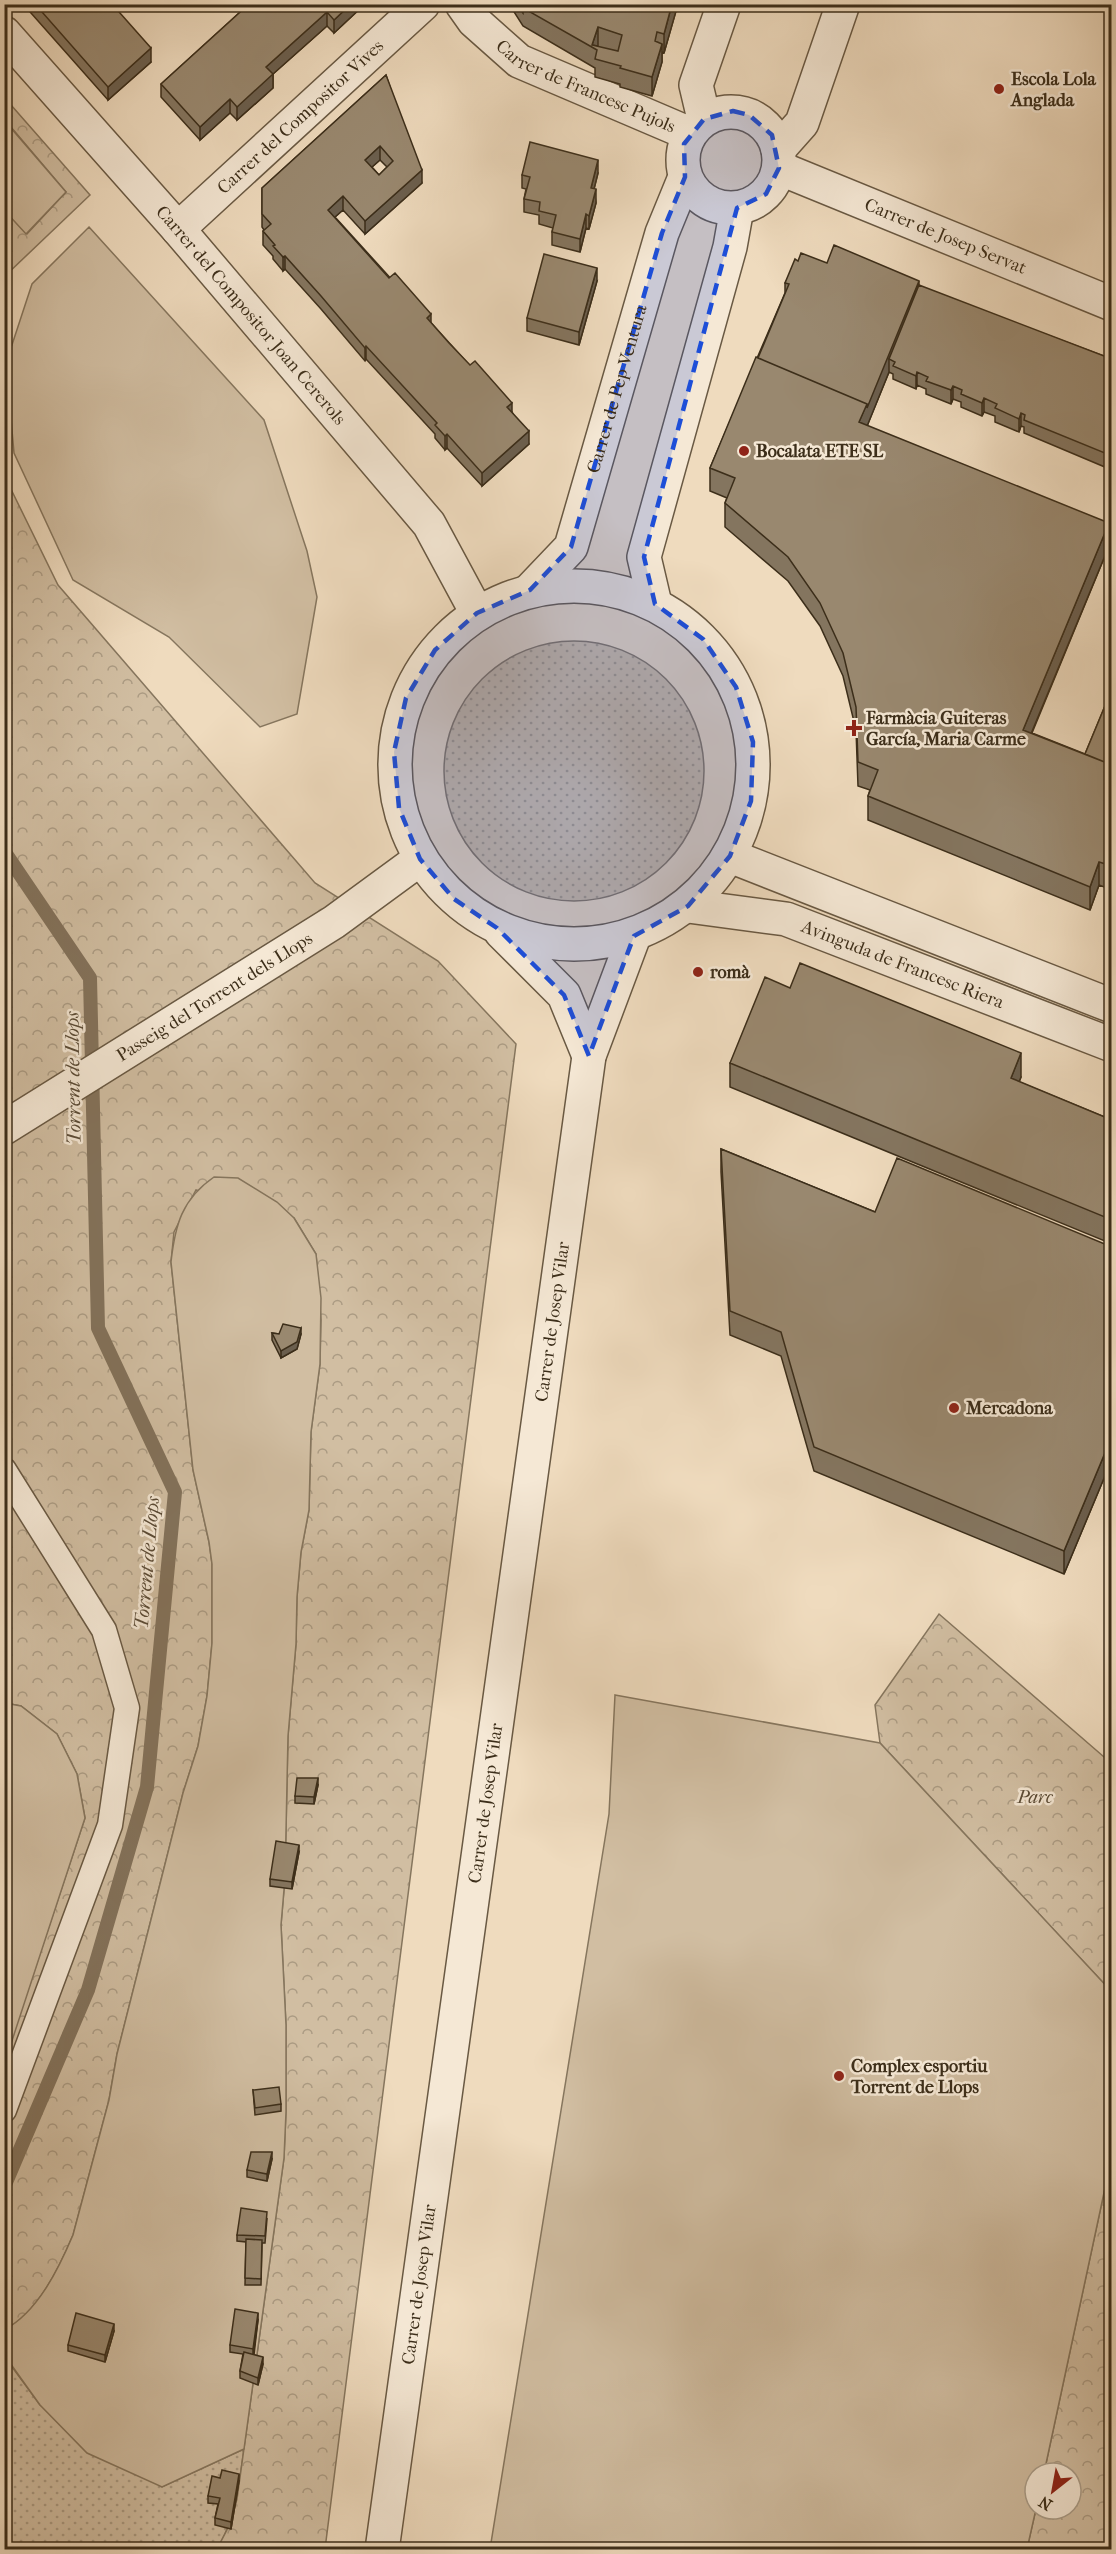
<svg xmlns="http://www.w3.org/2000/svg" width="1116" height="2554" font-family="'IM FELL French Canon',serif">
<defs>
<pattern id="grass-dots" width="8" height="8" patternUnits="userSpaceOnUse" patternTransform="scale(1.5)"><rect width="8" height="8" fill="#d1bea2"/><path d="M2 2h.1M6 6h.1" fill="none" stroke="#ab9b83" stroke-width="1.8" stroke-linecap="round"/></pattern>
<pattern id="forest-crowns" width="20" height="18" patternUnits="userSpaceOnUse" patternTransform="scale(1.5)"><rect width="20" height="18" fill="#d1bea2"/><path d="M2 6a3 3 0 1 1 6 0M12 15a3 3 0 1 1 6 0" fill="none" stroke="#ab9b83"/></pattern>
</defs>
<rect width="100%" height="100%" fill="#efdbbe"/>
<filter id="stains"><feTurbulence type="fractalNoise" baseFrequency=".00333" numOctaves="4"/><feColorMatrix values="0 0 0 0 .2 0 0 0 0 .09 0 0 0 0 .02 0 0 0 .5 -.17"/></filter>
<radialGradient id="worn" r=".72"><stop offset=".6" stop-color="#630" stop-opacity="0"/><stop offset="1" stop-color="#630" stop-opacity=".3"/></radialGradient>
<path fill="url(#grass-dots)" stroke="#86765e" stroke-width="1.5" d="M444 771a130 130 0 1 1 260 0a130 130 0 1 1-260 0Z
M4,2356L40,2405L162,2487L244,2449C239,2484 236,2518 217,2549H5Z"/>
<path fill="url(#forest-crowns)" stroke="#86765e" stroke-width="1.5" d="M4,97L90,195L5,276V211L27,234L66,192L5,120Z
M5,477L58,585L315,883L438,961L516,1044L325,2549H217L230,2524L237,2499L284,2158L286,2112V2025L281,1925L285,1878L288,1736L296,1644L297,1597L301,1552L309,1510L311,1432L320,1364L321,1320L316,1254L294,1218L196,1190L174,1232L171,1262L193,1470L209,1542L212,1564V1643L207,1696L198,1746L183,1793L117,2054L109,2100L73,2235C59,2268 38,2312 5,2330L4,2062L85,1818L77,1774L57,1734L21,1706L5,1703Z
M939,1614L1111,1763V1991L880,1743L875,1705Z
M1111,2160V2549H1027L1036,2509H1071V2473H1044Z"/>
<path fill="#d1bea2" stroke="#86765e" stroke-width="1.5" d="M4,120L66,192L26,234L5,211Z
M89,227L264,420L307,551L317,597L297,714L260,727L169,637L73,580L14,453L6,363L32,284Z
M214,1177L238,1178L277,1202L294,1218L316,1254L321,1298L320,1364L311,1432L309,1510L301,1552L297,1597L296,1644L288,1736L285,1878L281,1925L286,2025V2112L284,2158L244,2449L162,2487L87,2453L40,2405L5,2356L4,2330C38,2312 59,2268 73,2235L109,2100L117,2054L183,1793L198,1746L207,1696L212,1643V1564L209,1542L193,1470L171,1262C175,1225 182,1199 214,1177Z
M615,1695L880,1743L1111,1991V2160L1044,2473H1035L1036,2509L1027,2549H490L609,1814Z
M5,1703L21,1706L57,1734L77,1774L85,1818L5,2062Z"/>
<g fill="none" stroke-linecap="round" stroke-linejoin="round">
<path stroke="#83725b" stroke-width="14" d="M4,851L90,978L98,1328L175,1492L147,1787L88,1990L4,2187"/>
<defs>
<path id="lane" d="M4,1470L104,1630L127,1708L110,1825L4,2110"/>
<g id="street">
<path id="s1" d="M462,4L474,21L519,61L690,134"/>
<path id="s2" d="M4,33L178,229L429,524L477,613"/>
<circle cx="731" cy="160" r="48"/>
<path d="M704,119L696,85L724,4"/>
<path d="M778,150L802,123L843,4"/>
<path id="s3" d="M779,168L1112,304"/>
<path id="s4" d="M178,229L423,4"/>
<circle cx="574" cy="765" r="179"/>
<path id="s5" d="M530,590L571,547L662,233L685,177"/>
<path d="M655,604L644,557L730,247L737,208"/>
<path d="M730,856L1112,1006"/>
<path id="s6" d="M688,906L786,919L1112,1045"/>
<path d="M501,932L564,995L589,1056"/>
<path id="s7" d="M4,1128L334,922L420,859"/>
<path id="s8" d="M382,2550L589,1056L634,936"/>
</g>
</defs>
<use href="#lane" stroke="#695943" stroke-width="27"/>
<use href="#street" stroke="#695943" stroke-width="36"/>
<use href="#lane" stroke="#f5e8d5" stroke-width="24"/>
<use href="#street" stroke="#f5e8d5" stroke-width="33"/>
</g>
<path fill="#84755f" stroke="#3c2e1a" stroke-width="1.5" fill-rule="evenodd" d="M23,4H112L151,62L108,100Z
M249,4H365L334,33L327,26L273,74V88L237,120L230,113L200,140L161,97V84Z
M509,4H678L664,53L662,52V62L652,96L620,87V84L595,77V68L523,26Z
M386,75L422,183L365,234L343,210L335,217L512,412L529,444L482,486L447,448L445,450L435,438V434L366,359L365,361L321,309L285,269L283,271L273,259V256L263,245V231L264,230L262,227V188ZM380,160L387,167L379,175L372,167Z
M598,173L594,189L596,203L589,229L586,228L580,252L552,245V232L553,228L539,224V215L524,212V199L526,189L522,188V175Z
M798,261L827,263L919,287L1112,359V470L1024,433V427L1021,426L1019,432L995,422V416L984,412L982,416L961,407V402L953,399L951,404L926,394V389L917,385L916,389L893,379V374L889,372L867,426L1109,546L1032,733L1085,754L1112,689V890L1099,885L1090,910L868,820V796L870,790L858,786L856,730L843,676L820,626L788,581L725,527V503L727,498L710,491V468L785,293V283Z
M597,281L579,345L527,331V318Z
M790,988L1021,1077L1019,1082L1112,1120V1244L730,1087V1063Z
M721,1149L875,1212L1112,1247V1459L1064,1574L814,1471L781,1356L730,1335L721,1172Z
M272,1333L279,1334H301L297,1349L281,1358L272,1340Z
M318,1785L314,1804L295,1803V1796Z
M299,1852L292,1889L270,1886V1879Z
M253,2090L281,2104V2111L255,2115Z
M272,2159L267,2181L247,2177V2170Z
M267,2219L265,2243H262L261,2285H245L246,2242L237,2241V2235Z
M258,2320L254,2355L263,2364L258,2385L240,2378V2371L243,2354L230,2352V2345Z
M114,2331L105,2362L68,2351V2345Z
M239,2481L231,2529L215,2525V2518L218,2504L208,2503V2496Z"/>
<path fill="#6b5f4e" stroke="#3c2e1a" stroke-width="1.5" d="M351,4H365L334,33V20Z
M672,4H678L664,53V34Z
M327,12V26L273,74V88L237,120V107L266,67Z
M598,27V46L592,45Z
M662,44V62L652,96V77Z
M151,48V62L108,100V87Z
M230,99V113L200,140V127Z
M380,146V160L365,173V160Z
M598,160V173L591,201V188Z
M422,170V183L365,234V221Z
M596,189V203L589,229V216Z
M343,196V210L328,223V210Z
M586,214V228L580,252V239Z
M285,256V269L283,271V257Z
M597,268V281L579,345V332Z
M919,281V299L889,359V372L859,446V422Z
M431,314V327L427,318Z
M366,346V359L365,361V348Z
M917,372V385L916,389V376Z
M953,386V399L951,404V390Z
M984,398V412L982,416V403Z
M512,403V416L507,407Z
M1021,413V426L1019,432V419Z
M529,431V444L482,486V473Z
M447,434V448L445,450V436Z
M1109,523V546L1023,753V730Z
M1099,862V885L1090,910V887Z
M1021,1053V1077L1011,1102V1078Z
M301,1328V1334L297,1349L281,1358V1351Z
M1112,1436V1459L1064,1574V1551Z
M318,1778V1785L314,1804V1797Z
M299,1845V1852L292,1889V1882Z
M272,2152V2159L267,2181V2174Z
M258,2313V2320L253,2356V2349Z
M114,2324V2331L105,2362V2355Z
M263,2357V2364L258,2385V2378Z
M239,2474V2481L231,2529V2522Z"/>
<path fill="#99886f" stroke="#3c2e1a" stroke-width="1.5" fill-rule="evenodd" d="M35,4H112L151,48L108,87Z
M249,4H351L334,20L327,12L266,67L273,74L237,107L230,99L200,127L161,84Z
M517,4H524L523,13Z
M524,4H672L664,34L657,32L655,41L662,44L652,77L620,68L621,66L595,59L597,50L523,8ZM598,27L622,35L618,51L592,45Z
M386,75L422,170L365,221L343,196L328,210L389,278L395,273L431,314L427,318L449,343L470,365L475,361L512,403L507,407L529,431L482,473L447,434L445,436L435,425L437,423L366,346L365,348L321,296L285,256L283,257L273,246L275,245L263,231L271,224L262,214V188ZM380,146L393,161L379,175L365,160Z
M530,142L598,160L591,188L596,189L589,216L586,214L580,239L552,232L556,215L539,211L540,202L524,199L530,177L522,175Z
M834,245L919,281L867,408V404L758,358L789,284L785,283L795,259L798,261L801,253L827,263Z
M544,254L597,268L579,332L527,318Z
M919,285L1112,359V456L1024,420L1025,415L1021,413L1019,419L995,408L997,404L984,398L982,403L961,394L962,390L953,386L951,390L926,381L928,377L917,372L916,376L893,366L895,362L889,359Z
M756,357L867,404L859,422L1109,523L1023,730L1112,765V866L1099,862L1090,887L868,796L878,770L858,762L856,707L843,653L820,603L788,557L725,503L735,478L710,468Z
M1112,689V765L1085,754Z
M800,963L1021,1053L1011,1078L1112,1120V1220L730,1063L765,977L790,988Z
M721,1149L875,1212L897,1158L1112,1247V1436L1064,1551L814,1447L781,1332L730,1311Z
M283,1324L301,1328L297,1342L281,1351L272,1333L279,1334Z
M297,1778H318L314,1797L295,1796Z
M276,1841L299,1845L292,1882L270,1879Z
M279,2087L281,2104L255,2108L253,2090Z
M251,2152H272L267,2174L247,2170Z
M241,2208L267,2212L265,2236L237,2235Z
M246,2239L262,2240L261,2279L245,2278Z
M235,2309L258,2313L253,2349L230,2345Z
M76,2313L114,2324L105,2355L68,2345Z
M244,2352L263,2357L258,2378L240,2371Z
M222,2470L239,2474L231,2522L215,2518L220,2498L208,2496L212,2476L220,2478Z"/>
<path fill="#1d4ed8" fill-opacity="0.2" stroke="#1d4ed8" stroke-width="4.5" stroke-dasharray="12 8" stroke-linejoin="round" d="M733,111L749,115L772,135L779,168L766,194L737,208L644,557L655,604L703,639L736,687L753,742L751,801L730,856L688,906L634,936L589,1056L564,995L497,928L454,899L420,859L399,808L394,752L406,698L435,650L477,613L530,590L571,547L662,233L685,177L684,144L704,119Z"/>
<g fill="#8f2418" stroke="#f5e8d5" stroke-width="2">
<circle cx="999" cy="89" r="6"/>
<circle cx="744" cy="451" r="6"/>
<path d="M851 719h6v6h6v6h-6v6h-6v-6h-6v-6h6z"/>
<circle cx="698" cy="972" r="6"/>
<circle cx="954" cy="1408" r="6"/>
<circle cx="839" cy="2076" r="6"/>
</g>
<g text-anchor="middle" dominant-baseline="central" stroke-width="5" stroke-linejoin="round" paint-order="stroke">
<g font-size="18" font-weight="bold" fill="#3c2e1a" stroke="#f5e8d5" text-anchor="start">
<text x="1011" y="79">Escola Lola<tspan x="1011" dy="21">Anglada</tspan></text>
<text x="756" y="451">Bocalata ETE SL</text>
<text x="866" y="718">Farmàcia Guiteras<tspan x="866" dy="21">García, Maria Carme</tspan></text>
<text x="710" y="972">romà</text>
<text x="966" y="1408">Mercadona</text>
<text x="851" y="2066">Complex esportiu<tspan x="851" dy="21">Torrent de Llops</tspan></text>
</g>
<g font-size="18" fill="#3c2e1a" stroke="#f5e8d5">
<text stroke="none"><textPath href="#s1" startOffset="152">Carrer de Francesc Pujols</textPath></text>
<text stroke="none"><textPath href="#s4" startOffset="166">Carrer del Compositor Vives</textPath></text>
<text stroke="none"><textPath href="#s3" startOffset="180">Carrer de Josep Servat</textPath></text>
<text stroke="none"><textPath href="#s2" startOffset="375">Carrer del Compositor Joan Cererols</textPath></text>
<text stroke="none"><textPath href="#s5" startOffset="224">Carrer de Pep Ventura</textPath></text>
<text stroke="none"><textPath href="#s6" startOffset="224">Avinguda de Francesc Riera</textPath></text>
<text stroke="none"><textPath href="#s7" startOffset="248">Passeig del Torrent dels Llops</textPath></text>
<text stroke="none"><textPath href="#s8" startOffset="1240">Carrer de Josep Vilar</textPath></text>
<text stroke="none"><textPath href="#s8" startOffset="754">Carrer de Josep Vilar</textPath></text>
<text stroke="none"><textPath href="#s8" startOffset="268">Carrer de Josep Vilar</textPath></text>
</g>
<g font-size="18" font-style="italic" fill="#5a4b35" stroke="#f5e8d5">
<text x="1035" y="1797">Parc</text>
</g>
<g font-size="20" font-style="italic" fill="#5a4a35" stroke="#f5e8d5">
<text transform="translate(73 1078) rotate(-91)">Torrent de Llops</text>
<text transform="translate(147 1563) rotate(-85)">Torrent de Llops</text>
</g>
</g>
<rect width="1116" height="2554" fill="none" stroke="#efdbbe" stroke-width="24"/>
<rect x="6" y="6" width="1104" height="2542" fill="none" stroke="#3c2e1a" stroke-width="3"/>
<rect x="12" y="12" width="1092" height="2530" fill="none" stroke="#3c2e1a" stroke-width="1.5"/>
<g transform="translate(1053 2491) rotate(211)"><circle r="28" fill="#f5e8d5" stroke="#ab9e8a" stroke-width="1.5"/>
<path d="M0-4.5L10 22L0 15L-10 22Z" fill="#8f2418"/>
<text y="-9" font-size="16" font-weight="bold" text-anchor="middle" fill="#3c2e1a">N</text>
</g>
<rect width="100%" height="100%" filter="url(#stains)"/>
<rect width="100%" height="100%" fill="url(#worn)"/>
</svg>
